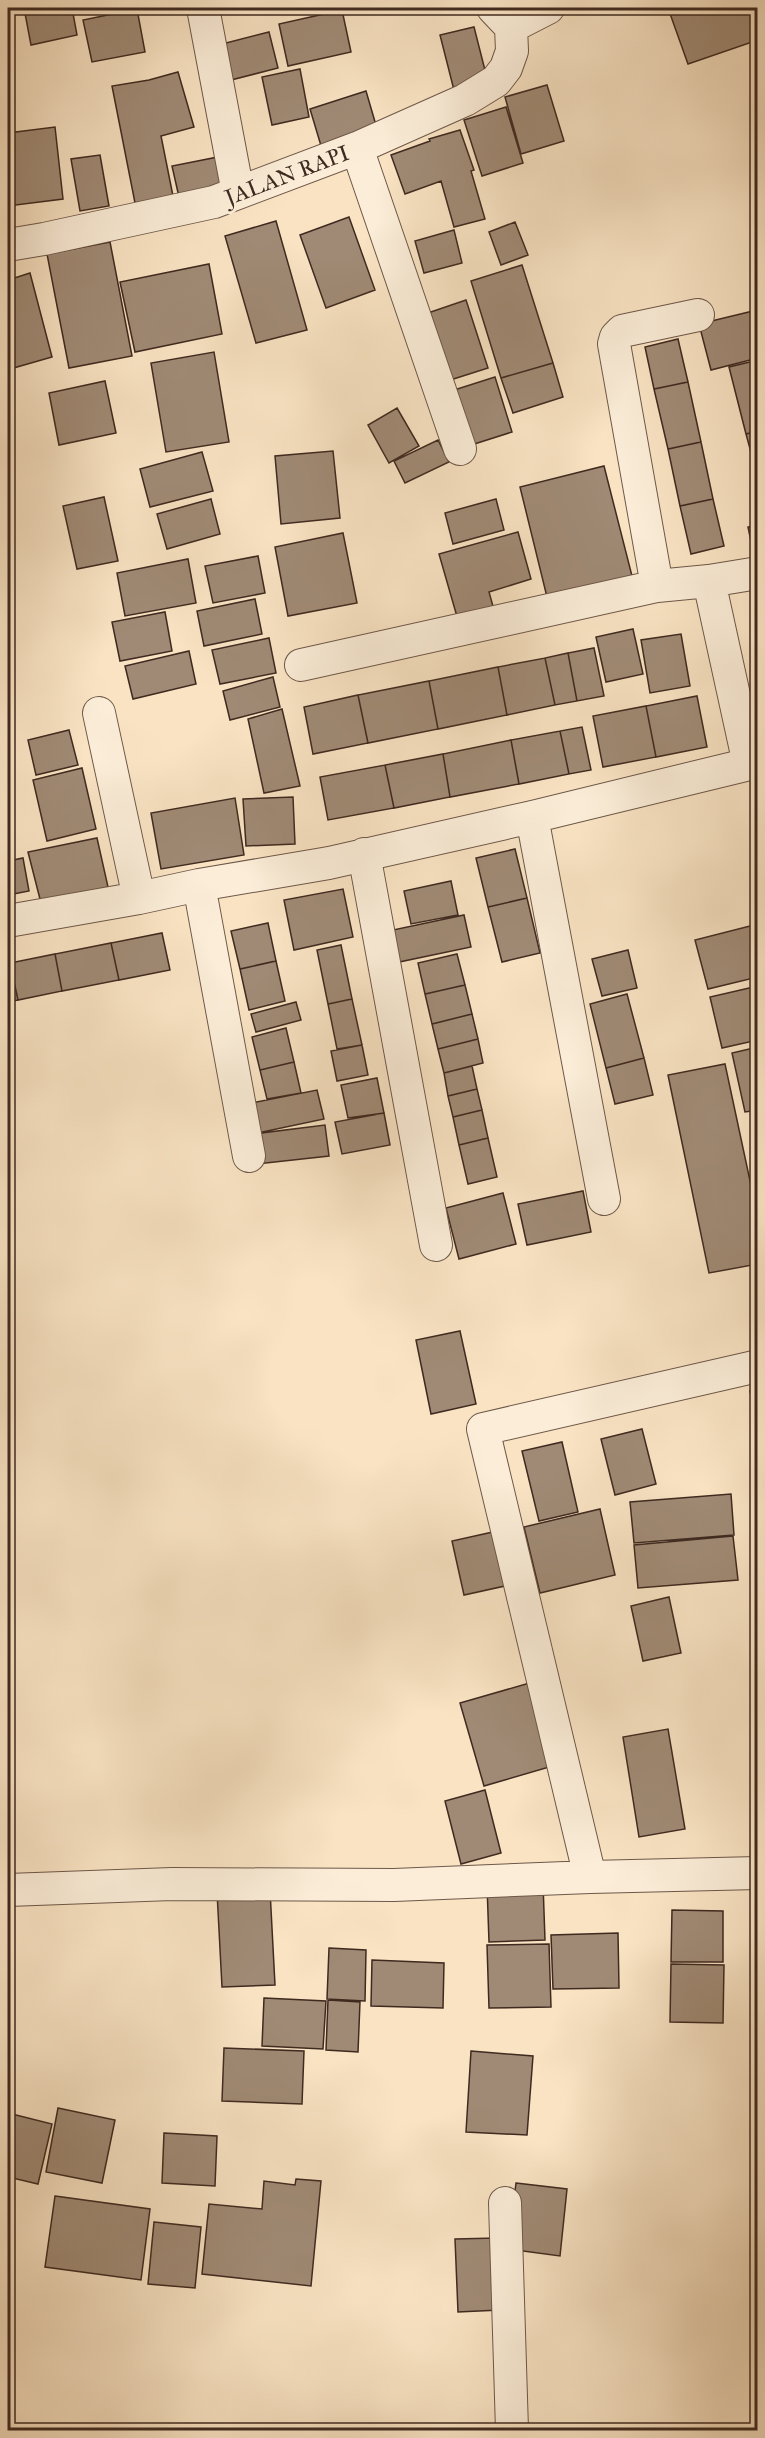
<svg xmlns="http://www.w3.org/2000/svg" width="765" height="2438" font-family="'IM FELL Great Primer',serif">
<rect width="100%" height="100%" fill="#f9e3c3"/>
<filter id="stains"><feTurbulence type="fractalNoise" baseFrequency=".00333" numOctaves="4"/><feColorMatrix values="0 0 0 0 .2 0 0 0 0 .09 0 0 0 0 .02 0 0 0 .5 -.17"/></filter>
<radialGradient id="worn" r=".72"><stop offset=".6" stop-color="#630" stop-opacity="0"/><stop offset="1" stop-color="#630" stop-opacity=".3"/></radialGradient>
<path fill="#a08a75" stroke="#3f2a20" stroke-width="1.5" d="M24,8H72L77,35L31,45Z
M668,8H758V40L688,64Z
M137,9L145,52L92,62L83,20Z
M342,10L351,52L288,66L279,24Z
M474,27L488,82L454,90L440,35Z
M269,32L278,68L231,80L222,44Z
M300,69L309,117L272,125L262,77Z
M178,72L194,127L161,136L173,196L135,203L112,86L149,80Z
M547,85L564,141L521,154L505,97Z
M366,91L378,132L322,149L310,109Z
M506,107L523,163L482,176L464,120Z
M55,127L63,199L8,206V133Z
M460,130L474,170L471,171L485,219L454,227L441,181L405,194L391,155L430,141L429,139Z
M100,155L109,206L80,211L71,159Z
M218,157L225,188L179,197L172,166Z
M349,217L375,290L326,308L300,235Z
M276,221L307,330L256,343L225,236Z
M515,222L528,255L501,265L489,232Z
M454,230L462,263L424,273L415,241Z
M110,242L132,356L69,368L47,254Z
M209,264L222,334L135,352L120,282Z
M522,265L553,363L501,378L471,281Z
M30,273L52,357L10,369L8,361V280Z
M466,300L488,368L444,382L422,315Z
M757,310L758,358L711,370L699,324Z
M678,339L688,382L654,389L645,347Z
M214,352L229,442L166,452L151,363Z
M758,360V431L746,434L729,367Z
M553,363L563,397L513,413L501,378Z
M495,377L512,432L468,446L451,391Z
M105,381L116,433L59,445L49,393Z
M688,382L701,442L668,449L654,389Z
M397,408L419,446L389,463L368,425Z
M758,431V478L746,434Z
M438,440L449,462L405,483L394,461Z
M701,442L713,499L680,506L668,449Z
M333,451L340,518L281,524L275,456Z
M202,452L213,491L150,507L140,469Z
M604,466L632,576L547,597L520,487Z
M104,497L118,561L77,569L63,506Z
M211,499L220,534L167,549L157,514Z
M496,499L504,530L453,544L445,513Z
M713,499L724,546L691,554L680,506Z
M758,525V565H756L748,527Z
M518,532L531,579L489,592L496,617L460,627L439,554Z
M343,533L357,603L288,616L275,547Z
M258,556L265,593L213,603L205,566Z
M188,559L196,603L125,616L117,573Z
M255,599L262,634L204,646L197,611Z
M165,612L172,651L120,661L112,622Z
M633,629L643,674L606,682L596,637Z
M681,634L690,686L650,693L641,640Z
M269,638L276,673L220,684L212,650Z
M594,648L604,696L577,701L568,653Z
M189,651L196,684L133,699L125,666Z
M568,653L577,701L555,705L545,658Z
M545,658L555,705L507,715L498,667Z
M498,667L507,715L438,729L429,681Z
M273,677L280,707L230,720L223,691Z
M429,681L438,729L368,743L358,695Z
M358,695L368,743L313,754L304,707Z
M697,696L707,747L656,757L646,706Z
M646,706L656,757L603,767L593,716Z
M282,709L300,786L264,793L248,719Z
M582,727L591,770L569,774L560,731Z
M69,730L78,765L36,775L28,740Z
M560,731L569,774L519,784L511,740Z
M511,740L519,784L450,797L443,754Z
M443,754L450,797L394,808L385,765Z
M385,765L394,808L328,820L320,777Z
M82,768L96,829L47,841L33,780Z
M293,797L295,844L246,846L243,799Z
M235,798L244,855L161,869L151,813Z
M97,838L108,887L41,903L28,852Z
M515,849L527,898L488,907L476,858Z
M23,858L29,891L8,895V861Z
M451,881L458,915L411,924L404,891Z
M343,889L353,937L294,950L284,900Z
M527,898L540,953L502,962L488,907Z
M464,915L471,947L399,962L393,930Z
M268,923L276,961L240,969L231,931Z
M758,924V977L708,989L695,940Z
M162,933L170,970L119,980L111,943Z
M111,943L119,980L62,991L55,954Z
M341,945L352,999L328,1004L317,950Z
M628,950L637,988L602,996L592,959Z
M55,954L62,991L18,1000L10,963Z
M457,954L465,985L425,994L418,963Z
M276,961L285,1001L249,1010L240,969Z
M8,963H10L18,1000L8,1002Z
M465,985L472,1014L432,1024L425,994Z
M758,986V1040L722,1048L710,997Z
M627,994L644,1058L606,1068L590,1004Z
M352,999L362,1045L337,1049L328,1004Z
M296,1002L301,1020L256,1032L251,1014Z
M472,1014L478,1039L438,1049L432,1024Z
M286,1028L294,1062L260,1070L252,1037Z
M478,1039L483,1063L444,1073L438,1049Z
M362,1045L368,1075L337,1081L331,1051Z
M758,1047V1110L745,1112L732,1053Z
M644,1058L653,1095L615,1104L606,1068Z
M294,1062L301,1093L267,1099L260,1070Z
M725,1064L758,1218V1264L709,1273L668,1075Z
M472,1066L477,1089L448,1096L444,1073Z
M377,1078L384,1113L348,1118L341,1085Z
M477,1089L482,1110L453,1117L448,1096Z
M317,1090L324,1119L253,1134L246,1104Z
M482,1110L488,1138L459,1145L453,1117Z
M384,1113L390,1145L342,1154L335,1122Z
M325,1125L329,1156L257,1164L253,1134Z
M488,1138L497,1177L468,1184L459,1145Z
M583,1191L591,1232L527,1245L518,1204Z
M503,1193L516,1244L459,1259L446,1208Z
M460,1331L476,1404L431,1414L416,1340Z
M758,1389V1430L750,1391Z
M642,1429L656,1484L615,1495L601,1439Z
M562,1442L578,1512L539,1521L522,1451Z
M731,1494L734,1535L634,1543L630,1502Z
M600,1509L615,1575L540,1593L524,1527Z
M502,1530L514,1584L464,1595L452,1541Z
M733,1536L738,1580L638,1588L634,1545Z
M669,1597L681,1653L643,1661L631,1606Z
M533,1682L556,1765L484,1786L460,1703Z
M668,1729L685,1829L639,1837L623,1737Z
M485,1790L501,1853L461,1864L445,1801Z
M543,1883L545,1940L489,1942L487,1885Z
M270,1890L275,1985L222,1987L217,1892Z
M672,1910L723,1911V1962H671Z
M618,1933L619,1988L553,1989L551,1935Z
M549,1944L551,2007L489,2008L487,1945Z
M329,1948L366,1950L365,2001L327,1999Z
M372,1960L444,1963L443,2008L371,2006Z
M671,1964L724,1965L723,2023L670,2022Z
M264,1998L326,2001L323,2049L262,2046Z
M328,2000L360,2002L358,2052L326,2050Z
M224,2048L304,2051L302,2104L222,2101Z
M471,2051L533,2056L527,2135L466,2132Z
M58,2108L115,2120L102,2183L46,2172Z
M8,2113L52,2124L38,2184L8,2177Z
M164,2133L217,2136L215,2186L162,2183Z
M296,2179L321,2181L311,2286L202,2274L209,2204L262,2209L264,2181L295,2185Z
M516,2183L567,2189L560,2256L508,2249Z
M55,2196L150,2209L141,2280L45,2267Z
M154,2222L201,2227L195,2288L148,2284Z
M497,2238L500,2310L458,2312L455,2239Z"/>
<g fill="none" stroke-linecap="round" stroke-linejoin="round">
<defs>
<path id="minor" d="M203,8L238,193
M493,8L511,27L548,8
M357,148L460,449
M8,245L44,239L214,202L357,148L465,100L496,81L506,68L512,51L511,27
M709,581L749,764
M657,586L614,344L616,337L622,331L698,315
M301,665L657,586L709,581L758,573
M99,713L139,898
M532,817L604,1199
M364,854L436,1245
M199,885L249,1156
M8,921L139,898L199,885L329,863L532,817L758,762
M590,1877L483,1429L758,1366
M8,1890L172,1884L394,1885L590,1877L758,1873
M505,2203L512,2430"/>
</defs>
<use href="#minor" stroke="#6e5849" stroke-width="34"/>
<use href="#minor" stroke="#fbedd8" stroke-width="32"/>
</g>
<g text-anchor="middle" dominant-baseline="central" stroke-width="6" stroke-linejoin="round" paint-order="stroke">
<g font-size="22" fill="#3f2a20" stroke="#fbedd8">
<text transform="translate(287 175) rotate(-21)">JALAN RAPI</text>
</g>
</g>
<rect width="765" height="2438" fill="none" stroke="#f9e3c3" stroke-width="30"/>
<rect x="9" y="9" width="747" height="2420" fill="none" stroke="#3f2a20" stroke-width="3"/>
<rect x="15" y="15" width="735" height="2408" fill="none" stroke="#3f2a20" stroke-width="1.5"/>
<rect width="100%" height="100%" filter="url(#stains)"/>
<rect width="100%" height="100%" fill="url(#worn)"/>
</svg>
